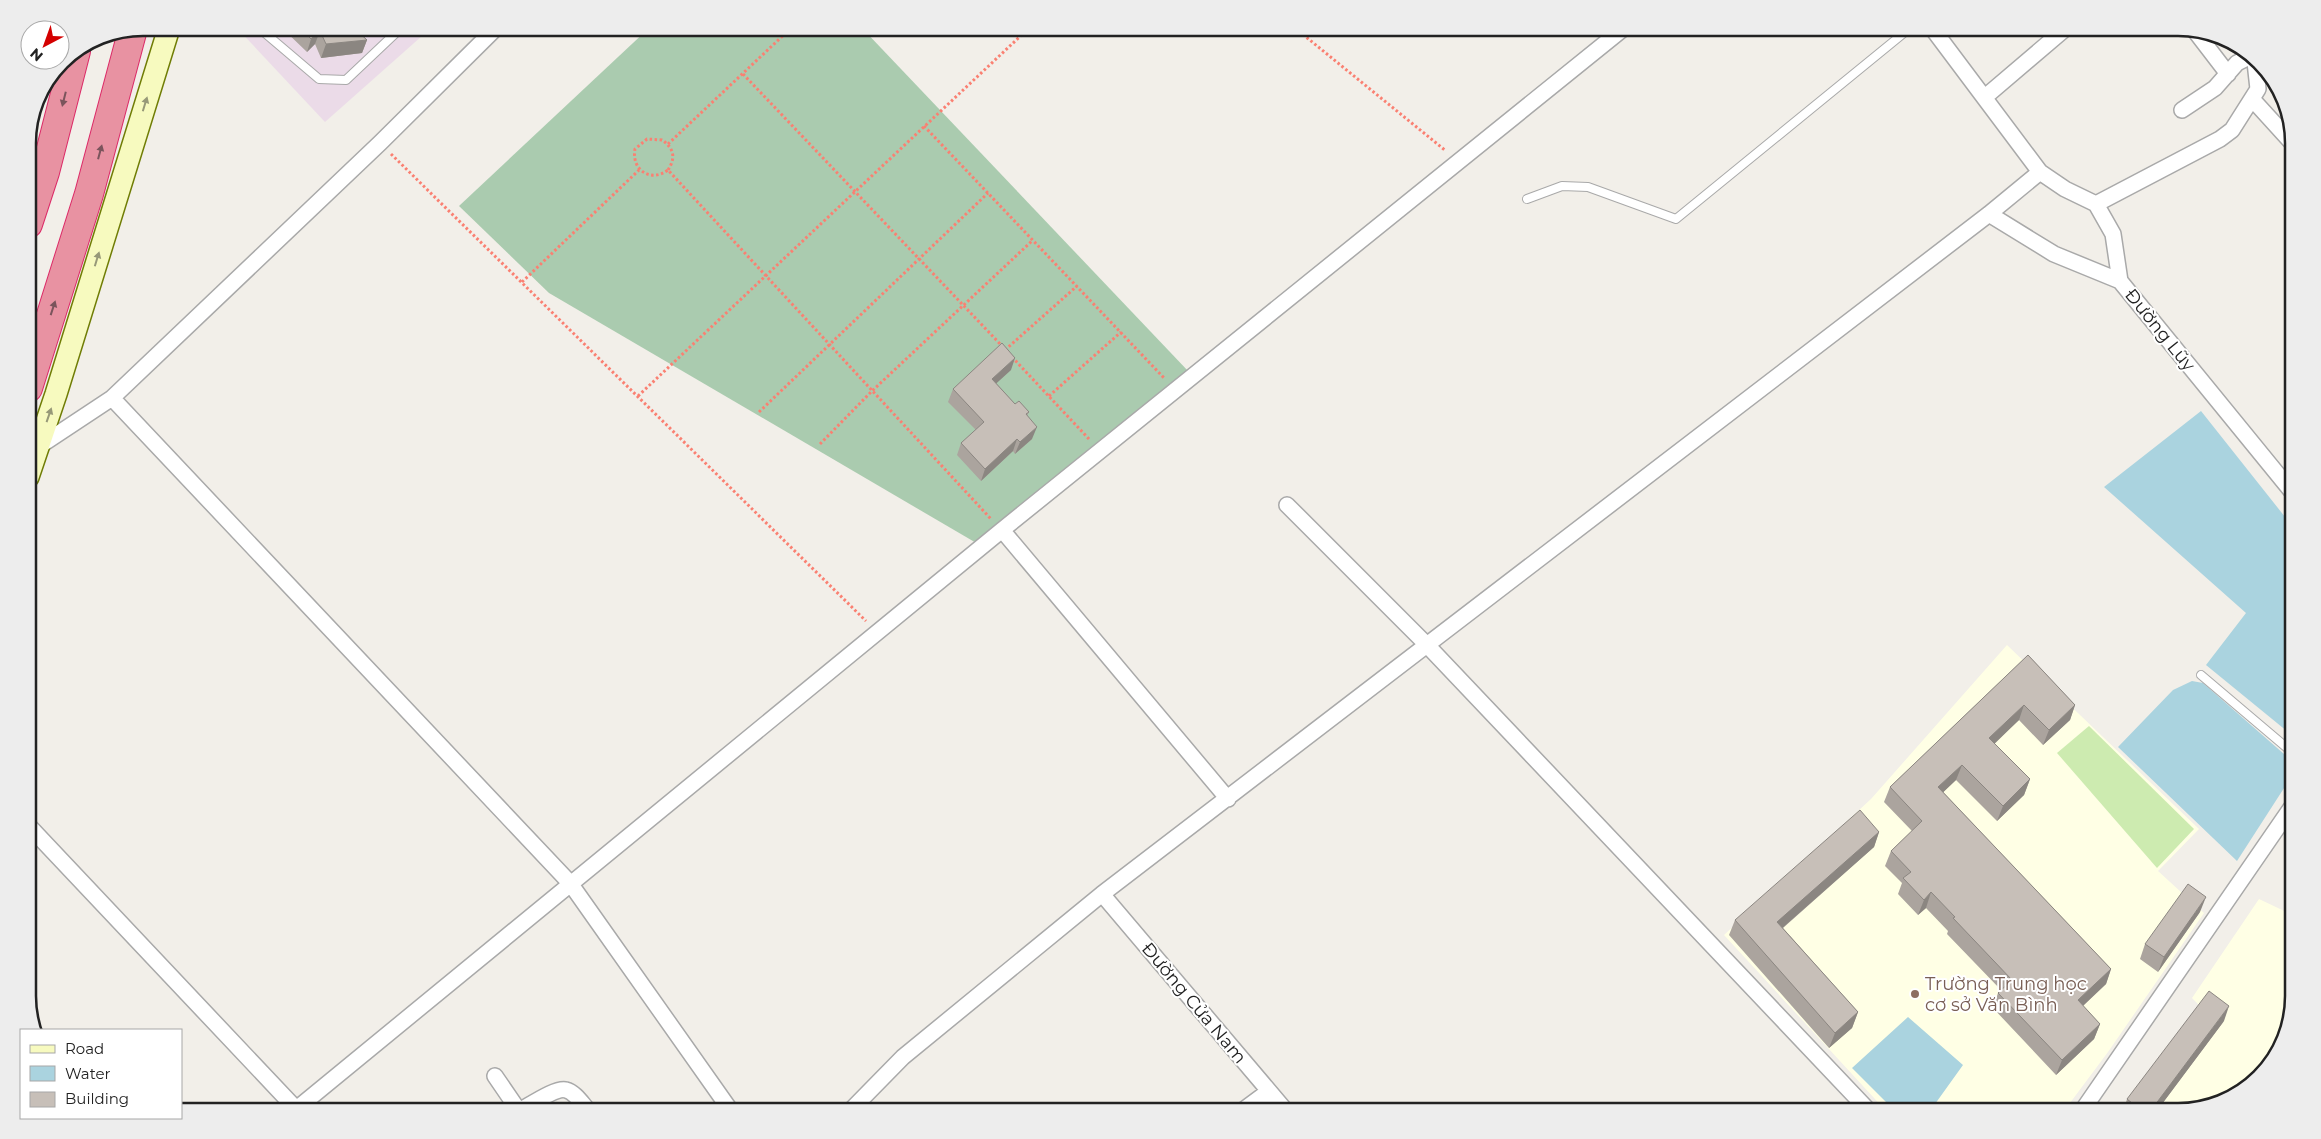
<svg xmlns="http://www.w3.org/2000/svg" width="2321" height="1139" font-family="Montserrat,sans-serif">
<rect width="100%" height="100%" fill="#f2efe9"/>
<path fill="#ebdbe8" d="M237,28H431L325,122Z"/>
<path fill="#ffffe5" d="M2007,645L2199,829L2158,871L2204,913L2108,1052L2064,1111H1886L1724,935L1871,799Z
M2259,899L2293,915V996L2282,1047L2242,1092L2178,1111H2119L2199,1005L2192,998Z"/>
<path fill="#cdebb0" d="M2089,726L2194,829L2157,868L2057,753Z"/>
<path fill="#aacbaf" d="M649,28H862L1189,372L978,544L549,293L459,206Z"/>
<path fill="#aad3df" d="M2201,411L2293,527V736L2206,665L2246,613L2104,487Z
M2192,681L2203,683L2293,762L2286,785L2237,861L2118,747L2173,690Z
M1908,1017L1963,1065L1930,1111H1895L1852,1068Z"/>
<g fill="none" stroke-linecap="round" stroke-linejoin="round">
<defs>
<path id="lane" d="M259,28L319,79L346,80L401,28
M1527,199L1562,186L1588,187L1676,219L1910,28
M2201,675L2293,753"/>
<path id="street" d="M1932,28L2040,172L2065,189L2096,204L2113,234L2120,281L2293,493
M2195,31L2228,74
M1985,97L2066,28
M2253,100L2293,144
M2182,110L2215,88L2237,63L2249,57
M2096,204L2220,139L2232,130L2258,89L2255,62
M1989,214L2054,254L2120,281
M112,398L380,143L496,28
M38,447L112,398L570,883L731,1111
M1287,505L1426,644L1869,1111
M1002,530L1228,799
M28,825L298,1111
M1102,894L1286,1111
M495,1076L519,1111C529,1106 556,1087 566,1090C575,1092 583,1105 589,1111
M294,1111L1002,530L1624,28
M850,1111L903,1057L1102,894L1989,214L2040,172
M1242,1111L1269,1091
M2082,1111L2293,805"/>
<path id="secondary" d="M28,477L56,394L169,28"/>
<path id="highway" d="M28,224L45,172L76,51
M28,388L89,194L133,29"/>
</defs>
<use href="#lane" stroke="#a9a9a9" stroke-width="10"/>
<use href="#street" stroke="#a9a9a9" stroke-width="18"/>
<use href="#secondary" stroke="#707d05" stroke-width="24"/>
<use href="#highway" stroke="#dc2a67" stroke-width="30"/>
<path stroke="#fa8072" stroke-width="3" stroke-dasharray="2.5 2.5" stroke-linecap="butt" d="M1295,28L1446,151
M743,74L1003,347
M924,126L1165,379
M668,144L791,28
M391,154L866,621
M668,170C676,158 674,148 662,140L647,139L635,149C631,170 651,183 668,170L991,519
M522,282L639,170
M1005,350L1077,286
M1012,357L1089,439
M638,396L1029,28
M1049,396L1121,332
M759,412L988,193
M820,444L872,391L1033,240"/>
<use href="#lane" stroke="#fff" stroke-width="8"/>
<use href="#street" stroke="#fff" stroke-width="15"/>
<use href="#secondary" stroke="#f7fabf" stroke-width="21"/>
<use href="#highway" stroke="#e892a2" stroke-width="28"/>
</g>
<path fill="#aba49e" d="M282,28H354L367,40L362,53L321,58L315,44L307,52Z
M1011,370L996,383L1015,404L1029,412L1027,416L1032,439L1015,454L1013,451L981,481L957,455L961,443L976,430L948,402L953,389Z
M2028,655L2075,705L2070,720L2043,745L2019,720L1994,743L2030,779L2024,795L1997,821L1956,780L1943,792L2111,969L2106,984L2083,1006L2100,1024L2094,1039L2056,1075L1993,1008L1998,993L2001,990L1947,934L1948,931L1926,908L1918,915L1898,894L1902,883L1885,866L1891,851L1912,831L1884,802L1890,787Z
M1879,832L1874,847L1783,928L1858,1012L1852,1028L1829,1048L1729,935L1735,920Z
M2200,912L2158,972L2140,959L2145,944Z
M2224,1021L2156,1112H2123L2127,1099Z"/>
<path fill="#8b8681" d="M320,31L315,44L307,52L311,39Z
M367,40L362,53L321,58L326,44Z
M1015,358L1011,370L988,391L992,379Z
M1037,427L1032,439L1015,454L1020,442Z
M1017,439L1013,451L981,481L985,469Z
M2024,705L2019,720L1984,754L1989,738Z
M2075,705L2070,720L2043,745L2049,730Z
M1962,765L1956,780L1932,803L1938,787Z
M2030,779L2024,795L1997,821L2003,806Z
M1879,832L1874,847L1772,937L1777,922Z
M1931,892L1926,908L1918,915L1924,900Z
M2206,897L2200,912L2158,972L2164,957Z
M2111,969L2106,984L2072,1016L2078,1000Z
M2229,1006L2224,1021L2156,1112H2151L2152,1109Z
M1858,1012L1852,1028L1829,1048L1835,1033Z
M2100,1024L2094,1039L2056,1075L2062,1060Z"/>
<path fill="#c7bfb8" stroke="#8b8681" d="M300,28H354L367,40L326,44L320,31L311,39Z
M1002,343L1015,358L992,379L1015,404L1019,401L1029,412L1026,414L1037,427L1020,442L1017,439L985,469L961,443L984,422L953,389Z
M2028,655L2075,705L2049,730L2024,705L1989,738L2030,779L2003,806L1962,765L1938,787L2111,969L2078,1000L2100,1024L2062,1060L1998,993L2012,980L1953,918L1955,917L1931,892L1924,900L1903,878L1911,872L1891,851L1922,821L1890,787Z
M1860,810L1879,832L1777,922L1858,1012L1835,1033L1735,920Z
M2188,884L2206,897L2164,957L2145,944Z
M2209,991L2229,1006L2152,1109L2155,1112H2143L2127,1099Z"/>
<defs><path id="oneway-solid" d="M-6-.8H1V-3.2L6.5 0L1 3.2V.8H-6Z" transform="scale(1.25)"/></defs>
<g fill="#7b545c">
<use href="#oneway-solid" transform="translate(64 99) rotate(104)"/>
<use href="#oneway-solid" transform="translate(100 152) rotate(-75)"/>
<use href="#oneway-solid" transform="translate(53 308) rotate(-72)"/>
</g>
<g fill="#979978">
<use href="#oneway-solid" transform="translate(145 104) rotate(-73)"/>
<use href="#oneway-solid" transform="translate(97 259) rotate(-73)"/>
<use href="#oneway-solid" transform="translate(49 415) rotate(-71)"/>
</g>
<circle fill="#8d6e63" stroke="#fff" stroke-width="2" cx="1915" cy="994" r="5"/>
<g text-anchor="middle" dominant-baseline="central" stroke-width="4" stroke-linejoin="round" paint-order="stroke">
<g font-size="18" fill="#222" stroke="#fff">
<text transform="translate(2160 330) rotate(51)">Đường Lũy</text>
<text transform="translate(1194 1003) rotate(50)">Đường Cửa Nam</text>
</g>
<g font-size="18" fill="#785e54" stroke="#fff" text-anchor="start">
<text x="1925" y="984">Trường Trung học<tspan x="1925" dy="21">cơ sở Văn Bình</tspan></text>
</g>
</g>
<path d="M0 0H2321V1139H0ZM143 36H2178A107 107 0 0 1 2285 143V996A107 107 0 0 1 2178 1103H143A107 107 0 0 1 36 996V143A107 107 0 0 1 143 36Z" fill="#ededed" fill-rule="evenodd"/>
<path fill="none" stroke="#222" stroke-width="2.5" d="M143 36H2178A107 107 0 0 1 2285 143V996A107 107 0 0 1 2178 1103H143A107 107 0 0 1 36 996V143A107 107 0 0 1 143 36Z"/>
<rect x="20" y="1029" width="162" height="90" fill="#ffffff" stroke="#a7a7a7"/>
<rect x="30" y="1045" width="25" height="8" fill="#f7fabf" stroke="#a7a7a7"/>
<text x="65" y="1054" font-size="15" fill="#222222">Road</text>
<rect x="30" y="1066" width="25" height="15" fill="#aad3df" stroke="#a7a7a7"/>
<text x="65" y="1079" font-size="15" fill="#222222">Water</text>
<rect x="30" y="1092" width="25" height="15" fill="#c7bfb8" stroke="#a7a7a7"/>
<text x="65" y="1104" font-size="15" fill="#222222">Building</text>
<g transform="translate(45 45) rotate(221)"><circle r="24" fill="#ffffff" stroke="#a7a7a7"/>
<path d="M0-4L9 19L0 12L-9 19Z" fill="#d40000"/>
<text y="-8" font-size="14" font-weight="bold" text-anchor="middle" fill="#222222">N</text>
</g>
</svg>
